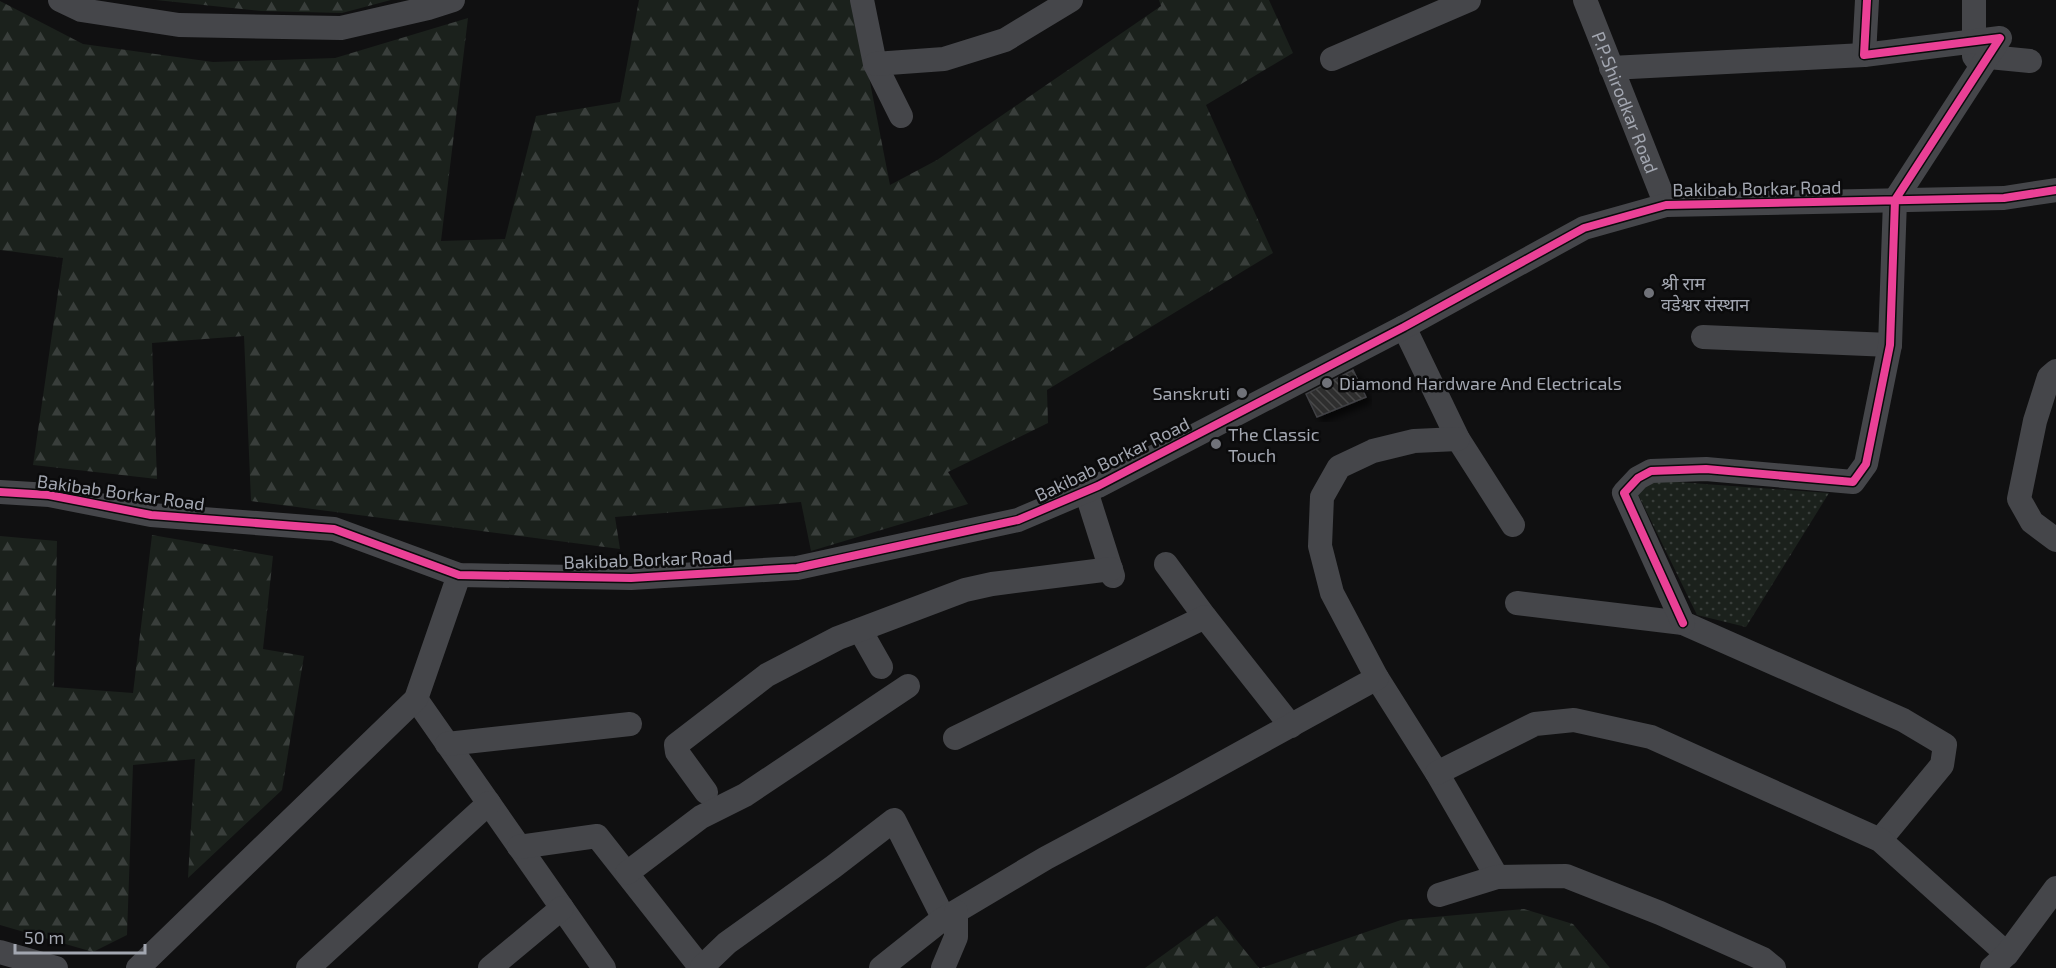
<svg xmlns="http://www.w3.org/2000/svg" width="2056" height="968" font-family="'Exo 2','Noto Sans Devanagari',sans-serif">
<defs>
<pattern id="forest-firs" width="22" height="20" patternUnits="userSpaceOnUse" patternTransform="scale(1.5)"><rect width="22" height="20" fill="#1b211c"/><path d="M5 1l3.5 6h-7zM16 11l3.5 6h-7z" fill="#393e3b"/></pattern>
<pattern id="park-dots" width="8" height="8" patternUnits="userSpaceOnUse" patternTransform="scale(1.5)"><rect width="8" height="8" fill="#1b211c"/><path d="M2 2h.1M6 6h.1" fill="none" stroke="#393e3b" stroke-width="1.8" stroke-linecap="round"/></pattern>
<pattern id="building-back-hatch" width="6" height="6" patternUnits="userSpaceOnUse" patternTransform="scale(1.5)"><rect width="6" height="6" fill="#2d2d2e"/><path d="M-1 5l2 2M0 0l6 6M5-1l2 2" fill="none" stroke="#48494a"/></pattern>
<filter id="shadow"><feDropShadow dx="5.5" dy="5.5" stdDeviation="3" flood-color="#0009"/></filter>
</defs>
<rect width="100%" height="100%" fill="#101011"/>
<path fill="url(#forest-firs)" d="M156,0H391L342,13L261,11Z
M639,0H854L890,185L937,160L1161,6L1159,0H1269L1293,53L1206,105L1273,253L1047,390L1048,423L948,472L968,504L811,551L801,502L615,517L620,549L251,501L244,336L152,343L157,479L33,465L63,258L0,250V1L83,44L213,62L335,58L468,18L441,241L505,239L536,116L620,102Z
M152,535L273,556L263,649L304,656L282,790L188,878L195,759L133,765L127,935L93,952L0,925V536L57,541L54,687L133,693Z
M1524,909L1573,924L1610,968H1261L1401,920Z
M1217,916L1259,968H1145Z"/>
<path fill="url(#park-dots)" d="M1650,480L1829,493L1746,627L1697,615L1636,490Z"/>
<path fill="url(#building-back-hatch)" stroke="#404144" stroke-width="1.5" filter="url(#shadow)" d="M1353,370L1366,397L1317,417L1306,394Z"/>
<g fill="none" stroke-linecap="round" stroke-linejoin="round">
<g stroke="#45464a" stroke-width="24">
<path d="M60,0L81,10L179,25L341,28L428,8L453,0"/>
<path d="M862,0L875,64L901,116"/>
<path id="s1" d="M1585,0L1666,205"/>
<path d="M1974,56V0"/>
<path d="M1332,59L1469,0"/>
<path d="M1976,59L1989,57L2030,61"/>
<path d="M875,64L944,59L1005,40L1071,0"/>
<path d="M1611,68L1864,55"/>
<path d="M1404,327L1458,439L1513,525"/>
<path d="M1703,337L1890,345"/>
<path d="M2056,371L2049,377L2035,421L2019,499L2032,522L2056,540"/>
<path d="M1086,491L1113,576"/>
<path d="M0,492L49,495L151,515L334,529L459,575L631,578L797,568L1018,520L1098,486L1404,327L1584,228L1666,205L2004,198L2056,190"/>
<path d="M1166,564L1205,617"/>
<path d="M1517,603L1683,623L1903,720L1945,745L1942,765L1880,840"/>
<path d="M1683,623L1624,493L1638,478L1651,471L1706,469L1853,482L1866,464L1890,345L1895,200L2000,38L1864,55L1867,0"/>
<path d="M860,630L881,667"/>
<path d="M1377,678L1437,773L1497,877"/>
<path d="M416,699L604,968"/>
<path d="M955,738L1205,617L1291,726"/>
<path d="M447,744L630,724"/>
<path d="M1437,773L1535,724L1574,720L1651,737L1880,840L2007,954"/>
<path d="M706,792L677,752L676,745L767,675L838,638L965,590L992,584L1111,569"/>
<path d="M519,847L597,836L701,968"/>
<path d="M627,873L701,817L745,795L908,686"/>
<path d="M1439,895L1497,877L1566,876L1660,913L1763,959L1774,968"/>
<path d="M0,952L56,968"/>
<path d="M702,967L727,943L833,867L894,820L944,919"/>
<path d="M138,968L416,699L459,575"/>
<path d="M308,968L489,803"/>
<path d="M490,968L562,908"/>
<path d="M881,968L940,921L1046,858L1179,787L1377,678L1332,593L1320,546L1322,497L1339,467L1373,451L1414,441L1458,439"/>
<path d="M943,968L956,937V912"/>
<path d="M1992,968L2007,954L2056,888"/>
</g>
<defs>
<path id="cycleway" d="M0,492L49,495L151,515L334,529L459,575L631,578L797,568L1018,520L1098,486L1404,327L1584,228L1666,205L2004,198L2056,190
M1683,623L1624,493L1638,478L1651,471L1706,469L1853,482L1866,464L1890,345L1895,200L2000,38L1864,55L1867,0"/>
</defs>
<use href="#cycleway" stroke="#0b0b0c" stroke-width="11"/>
<use href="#cycleway" stroke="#ea4096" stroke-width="8"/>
</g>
<g fill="#707279" stroke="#0b0b0c" stroke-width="2">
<circle cx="1649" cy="293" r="6"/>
<circle cx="1327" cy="383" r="6"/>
<circle cx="1242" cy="393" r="6"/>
<circle cx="1216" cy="444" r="6"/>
</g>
<g text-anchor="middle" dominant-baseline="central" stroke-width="5" stroke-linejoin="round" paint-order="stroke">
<g font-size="18" fill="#a3a7b1" stroke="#0b0b0c">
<text stroke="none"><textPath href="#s1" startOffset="110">P.P.Shirodkar Road</textPath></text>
<text transform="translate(1757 188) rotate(-1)">Bakibab Borkar Road</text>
<text transform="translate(1112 459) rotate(-26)">Bakibab Borkar Road</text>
<text transform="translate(121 492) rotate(8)">Bakibab Borkar Road</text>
<text transform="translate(648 559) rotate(-2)">Bakibab Borkar Road</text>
</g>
<g font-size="18" fill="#a3a7b1" stroke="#0b0b0c" text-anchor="start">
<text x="1661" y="283">श्री राम<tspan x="1661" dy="21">वडेश्वर संस्थान</tspan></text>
<text x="1339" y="383">Diamond Hardware And Electricals</text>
<text x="1230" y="393" text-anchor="end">Sanskruti</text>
<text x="1228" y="434">The Classic<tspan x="1228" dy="21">Touch</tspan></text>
</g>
</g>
<path d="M15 944v9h130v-9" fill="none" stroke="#a3a7b1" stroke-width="3"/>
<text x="24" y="944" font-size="18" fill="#a3a7b1" stroke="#0b0b0c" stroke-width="4.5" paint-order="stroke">50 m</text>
</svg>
